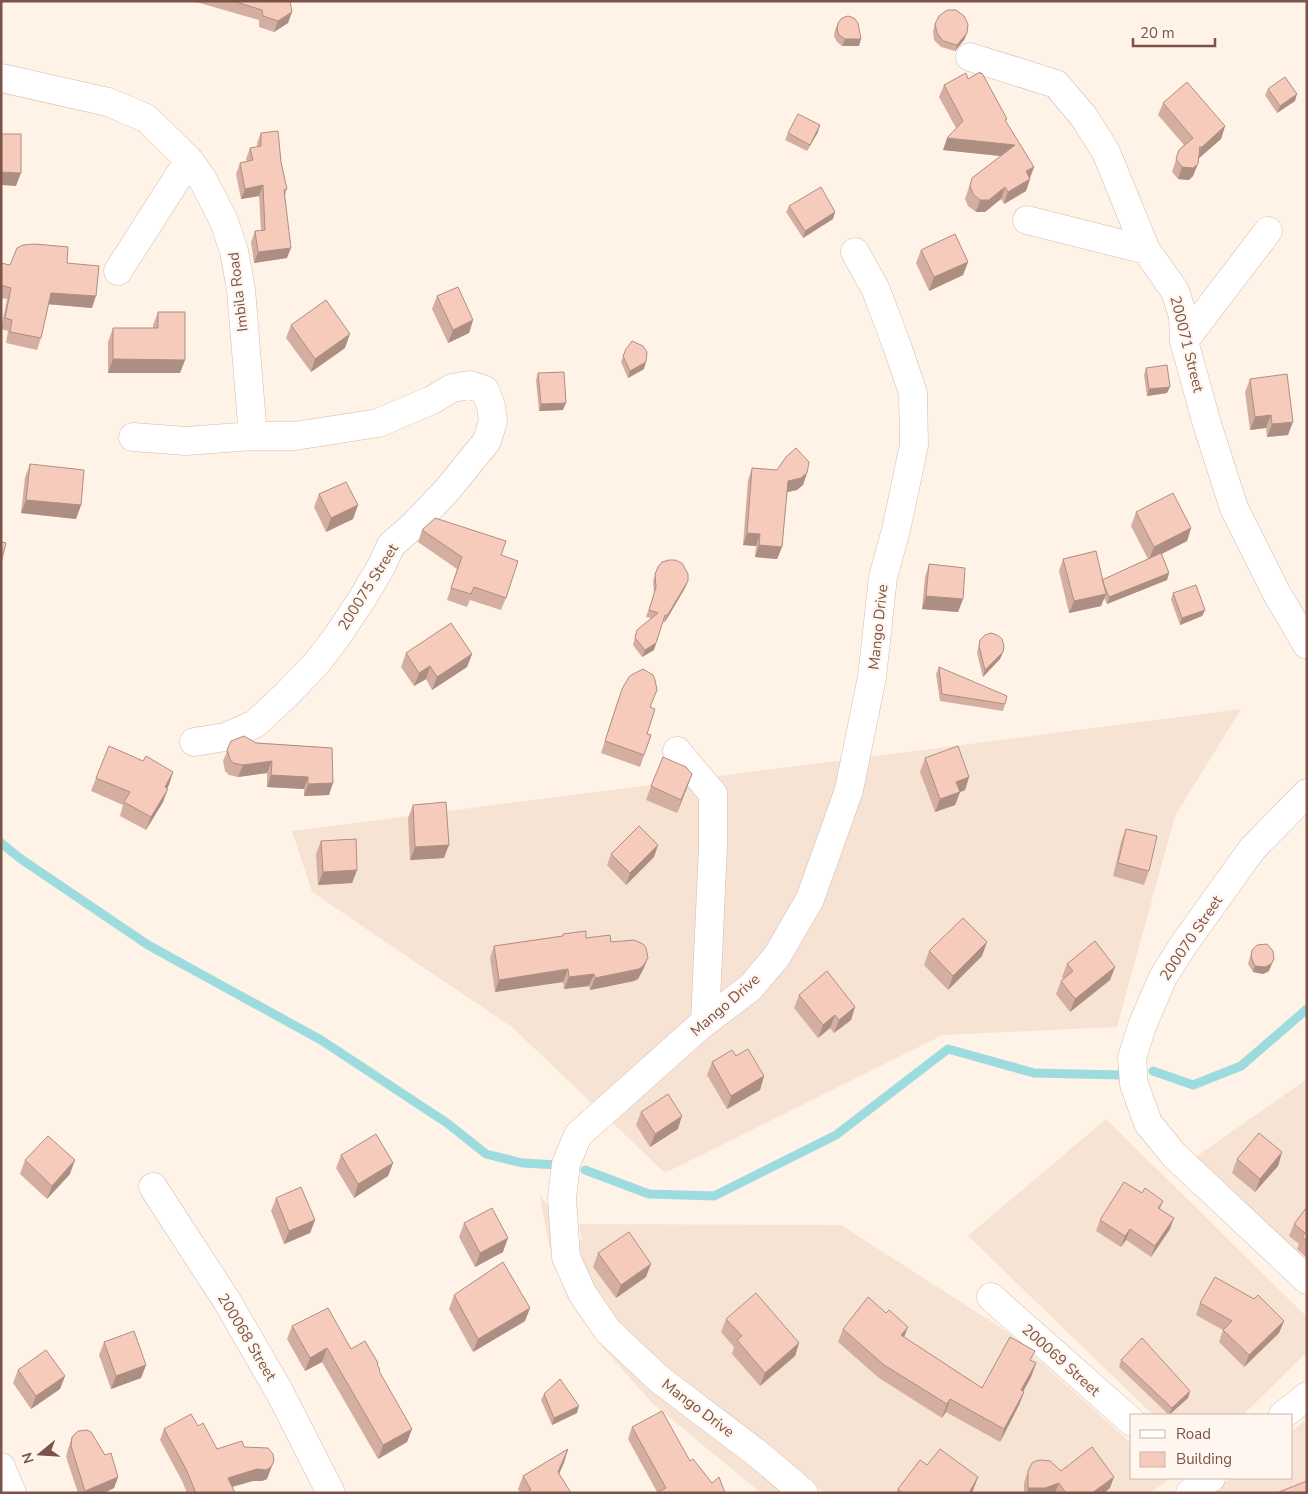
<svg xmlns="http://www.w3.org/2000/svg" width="1308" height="1494" font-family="'Nunito Sans',sans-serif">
<rect width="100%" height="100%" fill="#fff2e6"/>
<path fill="#f7e3d4" d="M1241,709L1175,816L1117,1027L943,1035L665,1173L513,1028L312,892L292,831Z
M1307,1079V1263L1190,1161Z
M1106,1119L1307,1317V1352L1243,1415H1153L968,1236Z
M540,1196L582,1243L579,1224L841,1225L1006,1331L1132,1444V1478L1170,1479L1150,1493H824L800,1472L804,1493H761L653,1404L603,1348L567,1297L549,1246Z
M1307,1419V1493H1211L1231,1478H1292V1431Z"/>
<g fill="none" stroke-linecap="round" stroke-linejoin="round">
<path stroke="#9ddcde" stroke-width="9" d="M1,843L21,859L148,945L321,1040L447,1123L486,1154L522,1163L559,1165
M1153,1071L1193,1085L1241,1066L1307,1009
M585,1170L649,1194L714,1196L836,1135L948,1049L1034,1073L1121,1075"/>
<defs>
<path id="street" d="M970,57L1056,84L1084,117L1106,152L1146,250L1175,291L1183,316L1184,341L1207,424L1234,508L1276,592L1307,645
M1,78L108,102L146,118L189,160L203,180L224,221L234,251L241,289L253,436
M1027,220L1146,250
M118,271L189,160
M1184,341L1268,231
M133,437L186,441L253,436H295L378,423L432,400L452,388L470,385L485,390L491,406L493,421L487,441L448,489L414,525L391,545L381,567L362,599L336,638L316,664L285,696L255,724L225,737L194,742
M677,751L713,794V846L705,1022
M1307,793L1252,849L1184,944L1163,977L1142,1026L1132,1058L1134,1084L1148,1123L1174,1155L1307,1280
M153,1187L227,1301L279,1391L331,1493
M991,1297L1132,1422
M1283,1415L1307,1396
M1,1467L12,1493
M804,1493L758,1454L659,1379L608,1331L582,1293L566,1257L562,1198L566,1164L578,1135L701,1025L750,988L777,956L810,899L849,790L872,677L883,577L896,530L914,445L913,393L897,346L876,290L855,252
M1190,1493L1211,1478"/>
</defs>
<use href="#street" stroke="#d5baad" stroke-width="29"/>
<use href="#street" stroke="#fff" stroke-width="28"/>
</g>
<path fill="#d4afa1" d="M193,1H290L292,12L288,23L274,32L259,27V20Z
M838,23L859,46H842L837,42L834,36L835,30Z
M935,24L967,33L964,40L955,51L941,47L934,40L933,31Z
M968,79L1006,122L1034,167L1026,191L1004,204L1001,199L985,212H976L968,206L965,199L972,178L1001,156L943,150L956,128L939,97L944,85Z
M1268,89L1295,101L1277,113L1265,95Z
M1163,103L1225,126L1221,139L1199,158L1193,176L1189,180L1178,179L1172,172L1179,150L1184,145L1158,115Z
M818,132L807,151L785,140L788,133Z
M261,133L281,162L287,189L285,195L287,258L254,263L251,242L255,231L261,230L259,196L241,199L236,174L240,163L247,161L246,159L250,148L257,147V143Z
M789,206L835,212L833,219L803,238L786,212Z
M921,250L968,262L963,275L929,291L916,263Z
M1,263L10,265L67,263L92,308L48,304L41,338L37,350L6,343L8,331L1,329L7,299L1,298Z
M437,296L473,320L469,333L448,343L432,309Z
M158,312L185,360L180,373H108V342L113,328H153V325Z
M291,325L345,348L311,372L286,338Z
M626,349L644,369L628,378L621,362Z
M1146,368L1167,393L1147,396L1144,375Z
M538,373L563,410L539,411L536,380Z
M1250,379L1288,435L1267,437L1266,428L1250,430L1245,392Z
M30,464L81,505L76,519L21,513L25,477Z
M752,468L807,473L803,485L797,490L787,492L782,547L777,559L755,557L756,546L743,545L748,480Z
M319,494L358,505L353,519L326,532L314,507Z
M1136,512L1191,528L1187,541L1162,554L1169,573L1167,580L1107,604L1104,598L1101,606L1069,613L1059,571L1063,559L1102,580L1148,559L1131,526Z
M422,530L501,555L506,598L501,610L470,600L467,607L447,600L457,569L418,542Z
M929,564L963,599L958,612L922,609L925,577Z
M658,567L685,588L665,622H663L654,650L642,657L633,645L637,630L651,618L646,617L654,594L653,581Z
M1173,593L1205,610L1202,616L1180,625L1171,600Z
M980,640L1003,652L1000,659L983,677L977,653Z
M406,653L472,654L467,667L432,690L426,679L414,686L401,667Z
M939,667L1005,704L1003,711L940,701L936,674Z
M618,700L650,707L647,734L651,735L640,767L601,753Z
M231,741L332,748L329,795L304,796V789L267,787V773L238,777L229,775L225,771L223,761Z
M925,758L969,777L965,790L960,792L955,805L935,812L920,772Z
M143,761L173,772L167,788L163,802L146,830L120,816L123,805L91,791L96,778Z
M692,774L677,813L646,800L651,786Z
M413,805L444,858L410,860L408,818Z
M1126,829L1149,871L1144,885L1113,876L1121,842Z
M321,841L357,870L352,883L318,885L316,854Z
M658,845L654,857L626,885L607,865L611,854Z
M563,934L611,942L643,970L638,979L634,981L590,990L589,986L564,989L563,982L495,992L490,958L494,946L562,936Z
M1252,950L1269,971L1263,974L1253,972L1248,964Z
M929,951L982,956L948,990L924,965Z
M1067,964L1115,967L1110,980L1070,1012L1056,994L1061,981L1063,979L1062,977Z
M799,995L855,1007L851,1020L834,1033L830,1028L818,1038L794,1008Z
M736,1056L764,1076L760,1090L727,1109L707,1075L712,1062Z
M641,1112L678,1129L650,1147L636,1125Z
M1282,1152L1278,1166L1255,1192L1232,1173L1237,1159Z
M341,1155L393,1163L388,1176L354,1198L336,1168Z
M25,1160L70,1174L47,1199L20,1174Z
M1142,1193L1163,1201L1160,1209L1170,1229L1151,1257L1126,1240L1121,1247L1096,1231L1100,1220Z
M276,1198L315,1220L310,1233L284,1244L271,1211Z
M1307,1207V1258L1297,1249L1299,1244L1289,1236L1294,1224Z
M464,1223L503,1252L475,1267L459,1237Z
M598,1253L646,1277L616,1298L593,1267Z
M454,1295L530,1308L525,1321L473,1352L449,1309Z
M1200,1303L1284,1321L1279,1333L1244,1367L1219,1342L1223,1330L1196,1315Z
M726,1319L799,1343L795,1356L760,1386L732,1354L734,1347L721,1332Z
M292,1326L351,1349L378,1363L377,1365L379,1373L412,1429L407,1442L378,1459L322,1362L305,1371L287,1339Z
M843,1329L904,1337L982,1388L1032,1361L1036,1363L1031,1377L1023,1392H1024L1019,1405L1000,1442L946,1412L942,1418L879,1378L838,1342Z
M104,1342L146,1365L141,1378L111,1389L99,1355Z
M1121,1360L1190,1391L1188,1398L1169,1415L1119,1367Z
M18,1370L65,1376L60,1389L31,1409L13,1383Z
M544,1394L577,1413L552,1425L541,1400Z
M198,1426L217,1449L244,1447L267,1479L262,1481H253L232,1487L235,1493H187L182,1481L160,1440L164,1429Z
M632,1427L690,1461L712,1483L725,1493L657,1492L628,1439Z
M72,1437L118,1477L114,1488L104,1493H78L66,1457L68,1449Z
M568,1449L559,1473L571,1493H520L518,1489L523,1476Z
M927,1465L978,1477L972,1493H896L898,1489Z
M1028,1471H1061L1110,1488L1104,1493H1024V1483Z"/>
<path fill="#ad8e83" d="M292,12L288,23L274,32L278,21Z
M967,33L964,40L955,51L957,45Z
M845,39H861L859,46H842Z
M1297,94L1295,101L1277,113L1280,106Z
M820,125L818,132L807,151Z
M1225,126L1221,139L1197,160L1201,148Z
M947,138L1015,145L1010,157L943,150Z
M1198,164L1193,176L1189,180L1178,179L1182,167Z
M1034,167L1029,179L1026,171Z
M1,172L21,173L16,186L1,185Z
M1030,179L1026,191L1004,204L1008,192Z
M263,185L259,196L241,199L245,189Z
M1005,187L1001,199L985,212H976L980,200Z
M835,212L833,219L803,238L805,231Z
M291,248L287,258L254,263L258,252Z
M968,262L963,275L929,291L934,277Z
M51,293L96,296L92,308L46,304Z
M473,320L469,333L448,343L453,330Z
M350,334L345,348L311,372L315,359Z
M113,359L185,360L180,373H108Z
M646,362L644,369L628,378L630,371Z
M1170,387L1167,393L1147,396L1149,389Z
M566,403L563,410L539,411L541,404Z
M1271,415L1266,428L1250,430L1255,417Z
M1293,422L1288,435L1267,437L1272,424Z
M807,473L803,485L797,490L783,493L788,481Z
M26,500L81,505L76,519L21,513Z
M358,505L353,519L326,532L331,518Z
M1191,528L1187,541L1149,560L1154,547Z
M747,533L760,534L756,546L743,545Z
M759,545L782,547L777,559L755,557Z
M1169,573L1167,580L1107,604L1109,597Z
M688,581L685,588L665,622L667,616Z
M1106,594L1101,606L1069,613L1074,601Z
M926,596L963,599L958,612L922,609Z
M1205,610L1202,616L1180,625L1182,618Z
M656,643L654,650L642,657L645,650Z
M1003,652L1000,659L983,677L985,670Z
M472,654L467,667L432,690L437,677Z
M430,666L426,679L414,686L419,673Z
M272,761L267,773L238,777L243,765Z
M173,772L169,785L160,801L165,787Z
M692,774L687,788L677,813L681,800Z
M271,775L308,777L304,789L267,787Z
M969,777L965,790L960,792L955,805L935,812L940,799L956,782Z
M333,783L329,795L304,796L308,784Z
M168,789L163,802L146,830L151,817Z
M449,845L444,858L410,860L415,847Z
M658,845L654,857L626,885L630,873Z
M357,870L352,883L318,885L323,872Z
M987,942L982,956L948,990L953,976Z
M648,958L643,970L638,979L634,981L590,990L595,978Z
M1274,959L1269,971L1263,974L1253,972L1255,966Z
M1115,967L1110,980L1070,1012L1075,999Z
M568,969L563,982L495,992L499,980Z
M594,974L589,986L564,989L569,977Z
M855,1007L851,1020L834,1033L839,1020Z
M835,1015L830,1028L818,1038L823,1025Z
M764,1076L760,1090L727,1109L731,1096Z
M682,1116L678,1129L650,1147L655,1134Z
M1282,1152L1278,1166L1255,1192L1260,1179Z
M75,1160L70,1174L47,1199L52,1186Z
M393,1163L388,1176L354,1198L358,1184Z
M1174,1218L1170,1229L1151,1257L1155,1246Z
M315,1220L310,1233L284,1244L289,1231Z
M1130,1229L1126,1240L1121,1247L1125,1236Z
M508,1238L503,1252L475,1267L480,1253Z
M651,1264L646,1277L616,1298L621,1285Z
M530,1308L525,1321L473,1352L478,1339Z
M1284,1321L1279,1333L1244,1367L1249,1355Z
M908,1327L903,1340L901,1335Z
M799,1343L795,1356L760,1386L765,1373Z
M327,1348L322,1362L305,1371L310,1358Z
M1036,1363L1031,1377L1016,1404L1021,1390Z
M146,1365L141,1378L111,1389L116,1376Z
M65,1376L60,1389L31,1409L36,1396Z
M1190,1391L1188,1398L1169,1415L1172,1408Z
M1024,1392L1019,1405L1000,1442L1004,1429Z
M950,1399L946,1412L942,1418L947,1404Z
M579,1406L577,1413L552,1425L554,1418Z
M412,1429L407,1442L378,1459L383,1445Z
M568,1449L564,1463L554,1485L558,1472Z
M274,1461L267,1479L262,1481H253L224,1489L228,1478Z
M118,1477L114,1488L104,1493H85V1491Z
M978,1477L972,1493H969Z
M1114,1477L1110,1488L1104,1493H1092Z
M1059,1483L1055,1493H1027L1028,1488Z"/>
<path fill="#f7cbbb" stroke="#ad8e83" d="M233,1H290L292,12L278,21L263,16L262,10Z
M947,10H956L964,16L968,24L967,33L957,45L943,41L937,33L935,24L939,16Z
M848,16L854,18L858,23L861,39H845L839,35L837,29L838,23L842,18Z
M980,72L981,74L982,73L1007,119L1005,120L1034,167L1026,171L1030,179L1008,192L1005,187L989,200H980L973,194L970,186L972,178L1015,145L947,138L963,121L944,85L966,73L968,79Z
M1285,77L1297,94L1280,106L1268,89Z
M1187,82L1225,126L1201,148L1200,146L1198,164L1193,168L1182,167L1176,159L1179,150L1193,138L1163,103Z
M798,114L820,125L810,145L788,133Z
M278,131L281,162L287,189L284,190L291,248L258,252L255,231L265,230L263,185L245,189L240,163L253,160L250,148L261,146V133Z
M1,134H21V173L1,172Z
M821,187L835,212L805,231L789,206Z
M955,234L968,262L934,277L921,250Z
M35,244L68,247L67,263L99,266L96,296L51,293L41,338L10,332L12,320L5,318L11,288L1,285V263L10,265L17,248L23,245Z
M458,287L473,320L453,330L437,296Z
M326,300L350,334L315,359L291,325Z
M158,312H185V360L113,359V328H158Z
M632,341L643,346L647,352L646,362L630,371L623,356L626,349Z
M1167,365L1170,387L1149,389L1146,368Z
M564,372L566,403L541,404L538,373Z
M1287,374L1293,422L1272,424L1271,415L1255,417L1250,379Z
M796,448L809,462L807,473L801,478L788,481L782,547L759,545L760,534L747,533L752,468L777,470L786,457Z
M30,464L84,470L81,505L26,500Z
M346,482L358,505L331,518L319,494Z
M1173,493L1191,528L1154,547L1136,512Z
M435,518L506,541L501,555L518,561L506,598L474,587L471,594L451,588L462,557L422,530Z
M1,542L6,543L1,563Z
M1096,551L1106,594L1074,601L1063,559Z
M1161,553L1169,573L1109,597L1102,580Z
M669,560H675L682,563L688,574V581L667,616L665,615L656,643L645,650L635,638L637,630L658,613L649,610L656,587L655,574L658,567L662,562Z
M929,564L965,568L963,599L926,596Z
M1196,585L1205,610L1182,618L1173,593Z
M451,623L472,654L437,677L430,666L419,673L406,653Z
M991,633L997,635L1002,639L1004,646L1003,652L985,670L979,646L980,640L985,635Z
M939,667L1007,696L1005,704L942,694Z
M643,669L653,675L655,680L657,690L650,707L655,709L647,734L651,735L644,755L605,741L622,689L629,677L633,674Z
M244,736L256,743L332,748L333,783L308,784V777L271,775L272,761L243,765L233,763L230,759L227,750L231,741Z
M109,746L143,761L146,756L173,772L165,787L168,789L151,817L124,802L130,792L96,778Z
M958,746L969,777L956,782L960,792L940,799L925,758Z
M663,757L686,767L692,774L681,800L651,786Z
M446,802L449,845L415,847L413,805Z
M639,826L658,845L630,873L611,854Z
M1126,829L1157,836L1149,871L1118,863Z
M356,839L357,870L323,872L321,841Z
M963,918L987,942L953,976L929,951Z
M586,931V938L610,935L611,942L634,940L643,944L646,948L648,958L643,966L639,969L595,978L594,974L569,977L568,969L499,980L494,946L563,936V934Z
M1095,941L1115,967L1075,999L1061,981L1073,971L1067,964Z
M1267,944L1273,951L1274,959L1271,964L1265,967L1255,966L1251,957L1252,950L1257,945Z
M827,971L855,1007L839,1020L835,1015L823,1025L799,995Z
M748,1049L764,1076L731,1096L712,1062L732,1050L736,1056Z
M668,1094L682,1116L655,1134L641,1112Z
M1259,1133L1282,1152L1260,1179L1237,1159Z
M376,1134L393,1163L358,1184L341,1155Z
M48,1136L75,1160L52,1186L25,1160Z
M1124,1182L1142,1193L1145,1188L1163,1201L1158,1208L1174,1218L1155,1246L1130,1229L1125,1236L1100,1220Z
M301,1187L315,1220L289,1231L276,1198Z
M1307,1207V1241L1302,1237L1305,1233L1294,1224Z
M492,1208L508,1238L480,1253L464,1223Z
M629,1232L651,1264L621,1285L598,1253Z
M503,1262L530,1308L478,1339L454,1295Z
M1215,1277L1254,1299L1258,1295L1284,1321L1249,1355L1223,1330L1232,1321L1200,1303Z
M756,1293L799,1343L765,1373L737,1340L742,1336L726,1319Z
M868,1297L886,1313L889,1310L908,1327L901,1335L982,1388L1010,1337L1035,1351L1030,1360L1036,1363L1021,1390L1024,1392L1004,1429L950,1399L947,1404L884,1365L843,1329Z
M328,1308L351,1349L365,1341L378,1363L377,1364L380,1370L379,1371L412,1429L383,1445L327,1348L310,1358L292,1326Z
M134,1331L146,1365L116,1376L104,1342Z
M1142,1338L1190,1391L1172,1408L1121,1360Z
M46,1350L65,1376L36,1396L18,1370Z
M560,1379L579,1406L554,1418L544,1394Z
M662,1411L690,1461L693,1459L712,1483L719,1477L725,1493H656L666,1488L632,1427Z
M191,1414L198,1426L203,1423L217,1449L242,1441L244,1447L268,1448L273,1454L274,1461L271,1467L266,1470L257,1469L228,1478L235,1493H196L186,1469L164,1429Z
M87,1430L91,1432L105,1455L111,1453L118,1477L85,1491L71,1446L72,1437L78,1431Z
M1092,1447L1114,1477L1092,1493H1066L1059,1483L1045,1488H1028V1471L1032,1463L1036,1461L1041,1460L1050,1461L1061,1471Z
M568,1449L558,1472L571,1493H525L531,1490L523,1476Z
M940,1449L978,1477L969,1493H902L898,1489L920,1460L927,1465Z
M1307,1481V1493H1279V1492Z"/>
<g text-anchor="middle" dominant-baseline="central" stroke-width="4.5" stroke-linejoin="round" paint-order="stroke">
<g font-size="15" fill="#7c5347" stroke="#fff7ef">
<text transform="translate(238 292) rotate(-97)">Imbila Road</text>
<text transform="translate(1187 344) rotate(76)">200071 Street</text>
<text transform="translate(368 587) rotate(-58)">200075 Street</text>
<text transform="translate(878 627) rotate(-84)">Mango Drive</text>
<text transform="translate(1191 938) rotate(-56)">200070 Street</text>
<text transform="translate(725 1005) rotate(-41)">Mango Drive</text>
<text transform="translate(247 1337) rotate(59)">200068 Street</text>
<text transform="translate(1061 1360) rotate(42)">200069 Street</text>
<text transform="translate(698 1408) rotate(37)">Mango Drive</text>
</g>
</g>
<rect width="1308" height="1494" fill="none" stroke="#7c5347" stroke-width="5"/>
<rect x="1130" y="1414" width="162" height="65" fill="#fff7ef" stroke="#cbb5ac"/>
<rect x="1140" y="1430" width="25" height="8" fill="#ffffff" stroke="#cbb5ac"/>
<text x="1176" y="1439" font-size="15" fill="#7c5347">Road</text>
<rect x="1140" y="1452" width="25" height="15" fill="#f7cbbb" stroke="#cbb5ac"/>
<text x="1176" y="1464" font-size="15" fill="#7c5347">Building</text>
<g transform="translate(40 1454) rotate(252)" stroke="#fff7ef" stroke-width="4" paint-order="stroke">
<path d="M0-4L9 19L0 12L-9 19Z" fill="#7c5347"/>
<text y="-8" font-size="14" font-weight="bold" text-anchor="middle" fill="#7c5347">N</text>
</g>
<path d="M1133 38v8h82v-8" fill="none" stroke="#7c5347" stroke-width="2.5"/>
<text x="1140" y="38" font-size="15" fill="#7c5347" stroke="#fff7ef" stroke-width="4" paint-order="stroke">20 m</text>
</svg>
